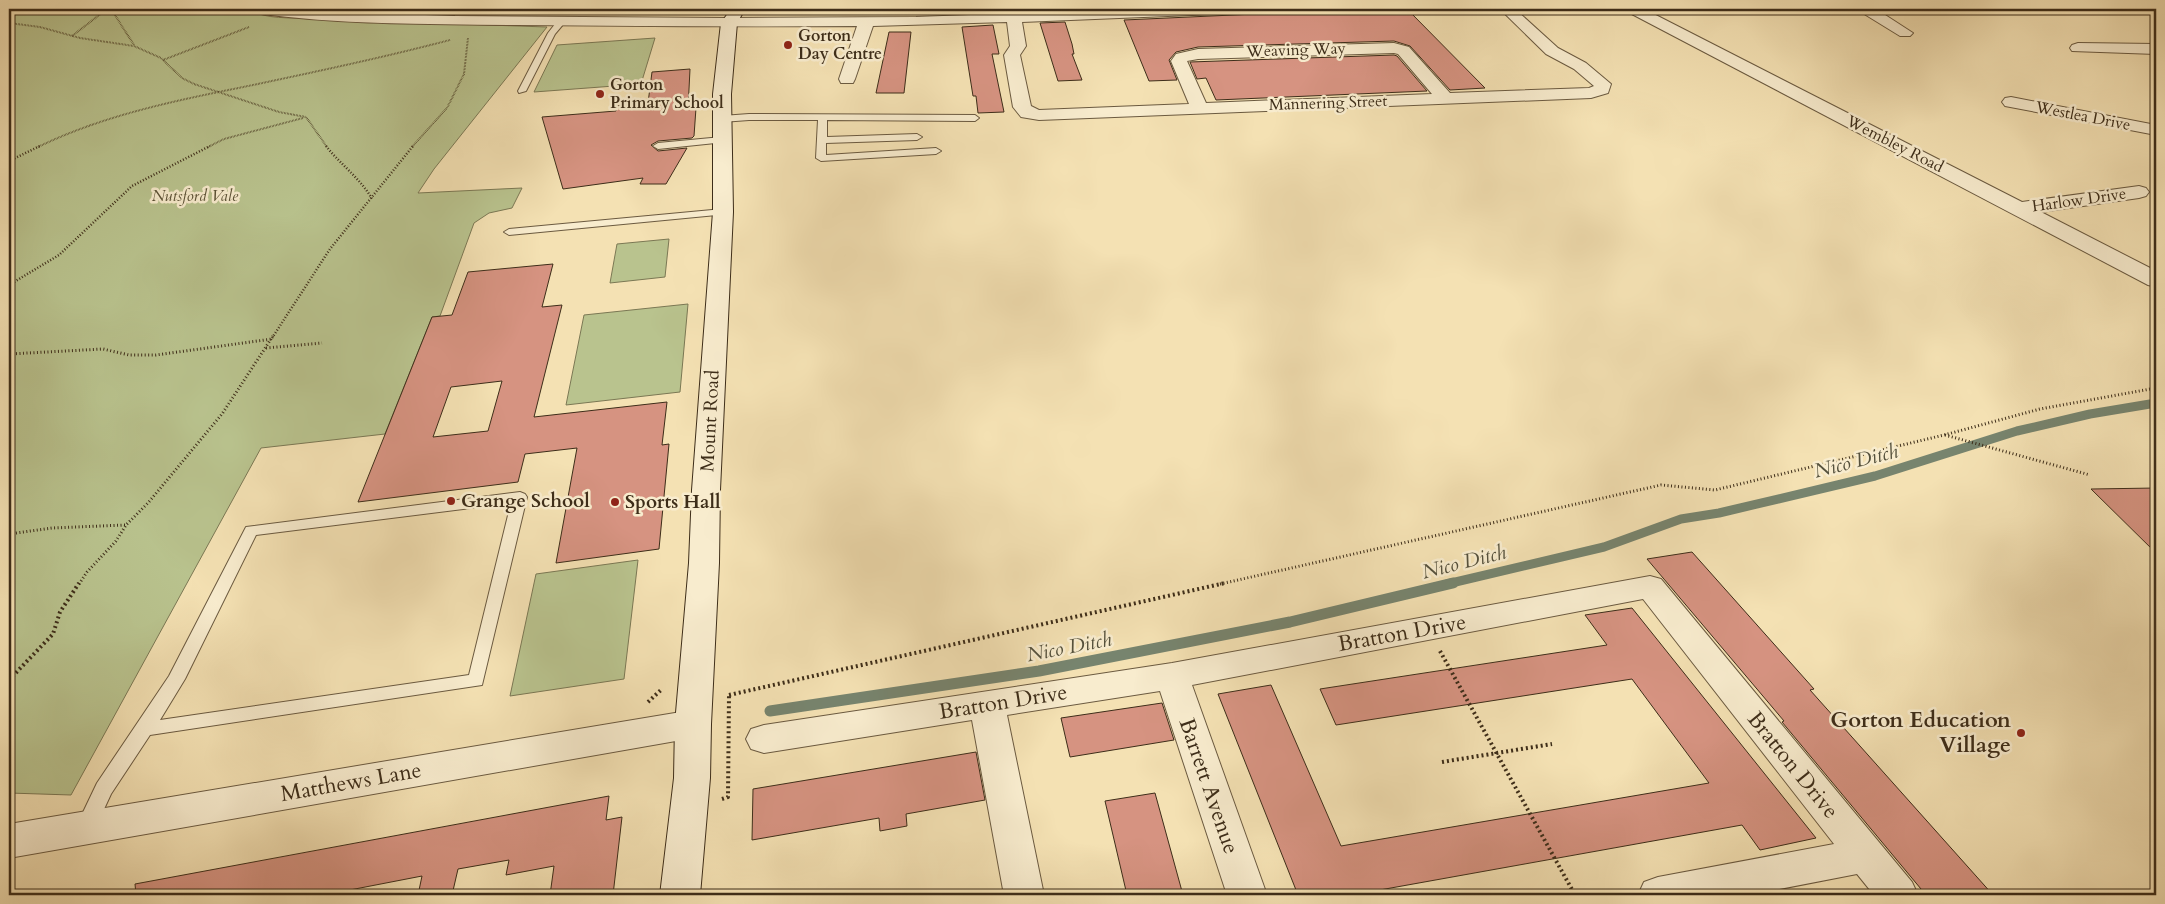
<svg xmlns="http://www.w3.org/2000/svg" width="2165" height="904" font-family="Cardo,serif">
<rect width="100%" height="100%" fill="#f4e1b3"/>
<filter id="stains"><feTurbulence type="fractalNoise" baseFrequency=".004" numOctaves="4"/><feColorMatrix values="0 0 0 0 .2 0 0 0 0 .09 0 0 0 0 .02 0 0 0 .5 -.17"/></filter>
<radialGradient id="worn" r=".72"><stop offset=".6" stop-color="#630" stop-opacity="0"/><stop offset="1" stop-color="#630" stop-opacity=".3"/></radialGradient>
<path fill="#b9c38e" stroke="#7b7854" d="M9,9H249C264,20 292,17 310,19L547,27L434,169L418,193L522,188L512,208L489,213L474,223L440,316L432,317L385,434L261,448L71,795L9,793Z
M655,38L641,84L534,92L557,45Z
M669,239L665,277L610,283L617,244Z
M688,304L680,392L566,405L584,315Z
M638,560L624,679L510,696L536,574Z"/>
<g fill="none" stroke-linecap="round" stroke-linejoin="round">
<path stroke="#77846e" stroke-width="9" d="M1447,584L1604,547L1681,519L1719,513L1875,476L2017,431L2090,414L2156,403"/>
<path stroke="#77846e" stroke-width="11" d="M770,711L1039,671L1290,622L1453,583"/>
</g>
<path fill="#d69381" stroke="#3d2d19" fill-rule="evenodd" d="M1410,12L1485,88L1450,90L1410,46L1394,41L1198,47L1176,52L1169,60L1177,80L1149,81L1124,20L1277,13Z
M1065,22L1072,44L1074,54H1072L1082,80L1058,81L1040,23Z
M993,25L999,54H992L1004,112L978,113L976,96H973L962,27Z
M889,32H911L904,93H876Z
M1394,55L1397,56L1427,91L1216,100L1206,78L1197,79L1190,62Z
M690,69L688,109L696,108L694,136L692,138L658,141L651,145L658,151L687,148L666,184H640L643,178L563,189L542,117L616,111L617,106L648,103L652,72Z
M553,264L542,307L562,305L534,417L667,402L662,445L669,444L659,549L556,563L577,448L525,454L518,482L358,502L432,317L452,315L468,272ZM502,381L488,431L433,437L451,387Z
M2156,488V553L2091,489Z
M1692,552L1814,689L1810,690L1993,895H1926L1782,722L1784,721L1647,559Z
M1632,608L1816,838L1760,850L1742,825L1363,893L1364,895H1298L1218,694L1271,685L1341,846L1709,783L1632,679L1336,725L1320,689L1607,645L1585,615Z
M1162,703L1174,740L1070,757L1061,718Z
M976,752L985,800L906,814L907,826L880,831L879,818L752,840L753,789Z
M1155,793L1183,895H1127L1105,801Z
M609,796L606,820L622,817L613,895H550L554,866L506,875L509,860L458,869L452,895H418L422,876L324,895H136L135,884Z"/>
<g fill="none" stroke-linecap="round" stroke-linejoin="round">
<defs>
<path id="service" d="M559,19L566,21L555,34L526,91L519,93L518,91L548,33Z
M749,114L975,115L979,118L975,121L827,120V137L917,134L922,137L917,140L826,143V155L936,148L941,151L936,154L821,161L816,158L818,120H749L722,122L718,119L722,116Z
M722,137L727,140L725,142L658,149L653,146L658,143Z
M723,209L727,210V214L509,235L504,232L509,229Z
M520,492L525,494L527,497L482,685L150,735L111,794L93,833L86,835L79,833L76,827L97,783L169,676L246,527ZM511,503L469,675L160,720L185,679L256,535Z"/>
<path id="minor" d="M247,9L455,16L729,18L916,17L1128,9H1248L1246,12L1241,13L1022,22L1026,46L1020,55L1031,106L1039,110L1189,104L1171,61L1176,54L1198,49L1394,43L1409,47L1450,93L1589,88L1594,86L1574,69L1546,54L1500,9H1515L1558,48L1586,63L1611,84L1608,93L1591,98L1039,120L1021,117L1013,107L1004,55L1010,46L1007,22L873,26L855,79L853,83H841L839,79L857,26C744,27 631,26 518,25C430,24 341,25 254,13L249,12ZM1394,53L1398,54L1432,94L1206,103L1187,61L1198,59Z
M1626,9H1644L2022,202L2139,186L2146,188L2149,192L2146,196L2139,198L2041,212L2156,271V287L2148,285L1628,12Z
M1859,9H1876L1913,33L1910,36H1900L1861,12Z
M2078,43L2156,44V54L2072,51L2070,48L2072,45Z
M2011,97L2156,125V135L2005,106L2002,102L2005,98Z
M1650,576L1661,579L1912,882L1918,895H1874L1857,874L1749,895H1638L1644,882L1658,877L1834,844L1643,599L1192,685L1267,895H1227L1160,691L1007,715L1044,895H1004L972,720L764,753L751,749L746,739L751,729L764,725L1172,663Z"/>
<path id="tertiary" d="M693,710L706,714L711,724L706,734L693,738L9,858V824Z"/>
<path id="secondary" d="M731,9H745L737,23L731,94L733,212L720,490L719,563L711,724L710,778L700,895H660L674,778L675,724L689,563L692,490L713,212V94L721,23Z"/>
</defs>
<use href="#service" stroke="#6b5a40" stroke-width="2"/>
<use href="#minor" stroke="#6b5a40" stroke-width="2"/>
<use href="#tertiary" stroke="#6b5a40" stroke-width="2"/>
<use href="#secondary" stroke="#3d2d19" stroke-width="2"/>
<path stroke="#3d2d19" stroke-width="2" stroke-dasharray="0.5 1" stroke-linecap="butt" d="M111,9L134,45
M9,23L40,27L80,38L134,46L161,58L182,78L194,84L279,112L306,117L327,147
M72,36L107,9
M163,60L249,27
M38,147C106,114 179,100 253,85C319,71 385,57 450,40
M208,147L224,139L303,118
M412,147L447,108L464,74L468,38"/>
<path stroke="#3d2d19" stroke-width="2.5" stroke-dasharray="1 2" stroke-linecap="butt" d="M326,146C340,164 361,179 372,199
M9,161L40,146
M9,285L59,255L132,186L210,146
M272,338L330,249L413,146"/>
<path stroke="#3d2d19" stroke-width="3" stroke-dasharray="1 2.5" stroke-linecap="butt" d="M266,348L322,343
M9,354L103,349L129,355H156L272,339
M1945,435L2090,475
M9,534L52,528L125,525
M79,584L87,572L116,541L126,525L148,503L222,414L273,336
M1220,584L1661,485L1715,490L1944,435L2040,409L2156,388"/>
<path stroke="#3d2d19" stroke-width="4" stroke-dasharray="2 3" stroke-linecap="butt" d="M1440,651L1575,895
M9,680L53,634L60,612L79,583
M729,695L1225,583
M648,702L662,689
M1442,762L1552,744
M722,799L728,797L729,695"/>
<use href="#service" fill="#f8ecce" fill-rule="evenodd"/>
<use href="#minor" fill="#f8ecce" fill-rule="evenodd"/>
<use href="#tertiary" fill="#f8ecce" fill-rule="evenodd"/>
<use href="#secondary" fill="#f8ecce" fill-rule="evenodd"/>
</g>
<g fill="#8f2418" stroke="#f8ecce" stroke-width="2">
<circle cx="788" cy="45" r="5"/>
<circle cx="600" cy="94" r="5"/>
<circle cx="451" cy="501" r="5"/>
<circle cx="615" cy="502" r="5"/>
<circle cx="2021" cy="733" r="5"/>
</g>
<g text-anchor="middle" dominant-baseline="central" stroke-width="5" stroke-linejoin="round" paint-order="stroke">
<g font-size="16" font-weight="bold" fill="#3d2d19" stroke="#f8ecce" text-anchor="start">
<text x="798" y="36">Gorton<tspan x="798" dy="18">Day Centre</tspan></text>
<text x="610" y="85">Gorton<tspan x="610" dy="18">Primary School</tspan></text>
</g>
<g font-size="16" fill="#3d2d19" stroke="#f8ecce">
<text transform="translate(1296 50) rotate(-2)">Weaving Way</text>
<text transform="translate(1328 103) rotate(-2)">Mannering Street</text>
<text transform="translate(2083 116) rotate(11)">Westlea Drive</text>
<text transform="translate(1895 144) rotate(27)">Wembley Road</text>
<text transform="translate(2079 200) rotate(-8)">Harlow Drive</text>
</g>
<g font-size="16" font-style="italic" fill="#5c5236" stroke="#f8ecce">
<text x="195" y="196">Nutsford Vale</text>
</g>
<g font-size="19" fill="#3d2d19" stroke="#f8ecce">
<text transform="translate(710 421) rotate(-87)">Mount Road</text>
</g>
<g font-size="19" font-weight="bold" fill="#3d2d19" stroke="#f8ecce" text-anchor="start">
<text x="461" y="501">Grange School</text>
<text x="625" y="502">Sports Hall</text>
</g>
<g font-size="20" font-style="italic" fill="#55513c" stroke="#f8ecce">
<text transform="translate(1856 461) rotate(-14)">Nico Ditch</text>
<text transform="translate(1464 562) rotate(-14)">Nico Ditch</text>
<text transform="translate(1069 647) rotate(-11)">Nico Ditch</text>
</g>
<g font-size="22" fill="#3d2d19" stroke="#f8ecce">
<text transform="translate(1402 633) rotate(-10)">Bratton Drive</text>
<text transform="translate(1003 702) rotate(-9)">Bratton Drive</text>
<text transform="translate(1793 765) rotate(51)">Bratton Drive</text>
<text transform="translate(351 782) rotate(-10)">Matthews Lane</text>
<text transform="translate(1209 786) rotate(71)">Barrett Avenue</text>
</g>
<g font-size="22" font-weight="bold" fill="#3d2d19" stroke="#f8ecce" text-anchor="end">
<text x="2011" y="720">Gorton Education<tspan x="2011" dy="25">Village</tspan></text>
</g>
</g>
<rect width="2165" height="904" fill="none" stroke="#f4e1b3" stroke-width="30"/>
<rect x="10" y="10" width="2145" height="884" fill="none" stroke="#3d2d19" stroke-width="2.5"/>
<rect x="15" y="15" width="2135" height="874" fill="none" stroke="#3d2d19"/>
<rect width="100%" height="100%" filter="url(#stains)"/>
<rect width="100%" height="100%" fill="url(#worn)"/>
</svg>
